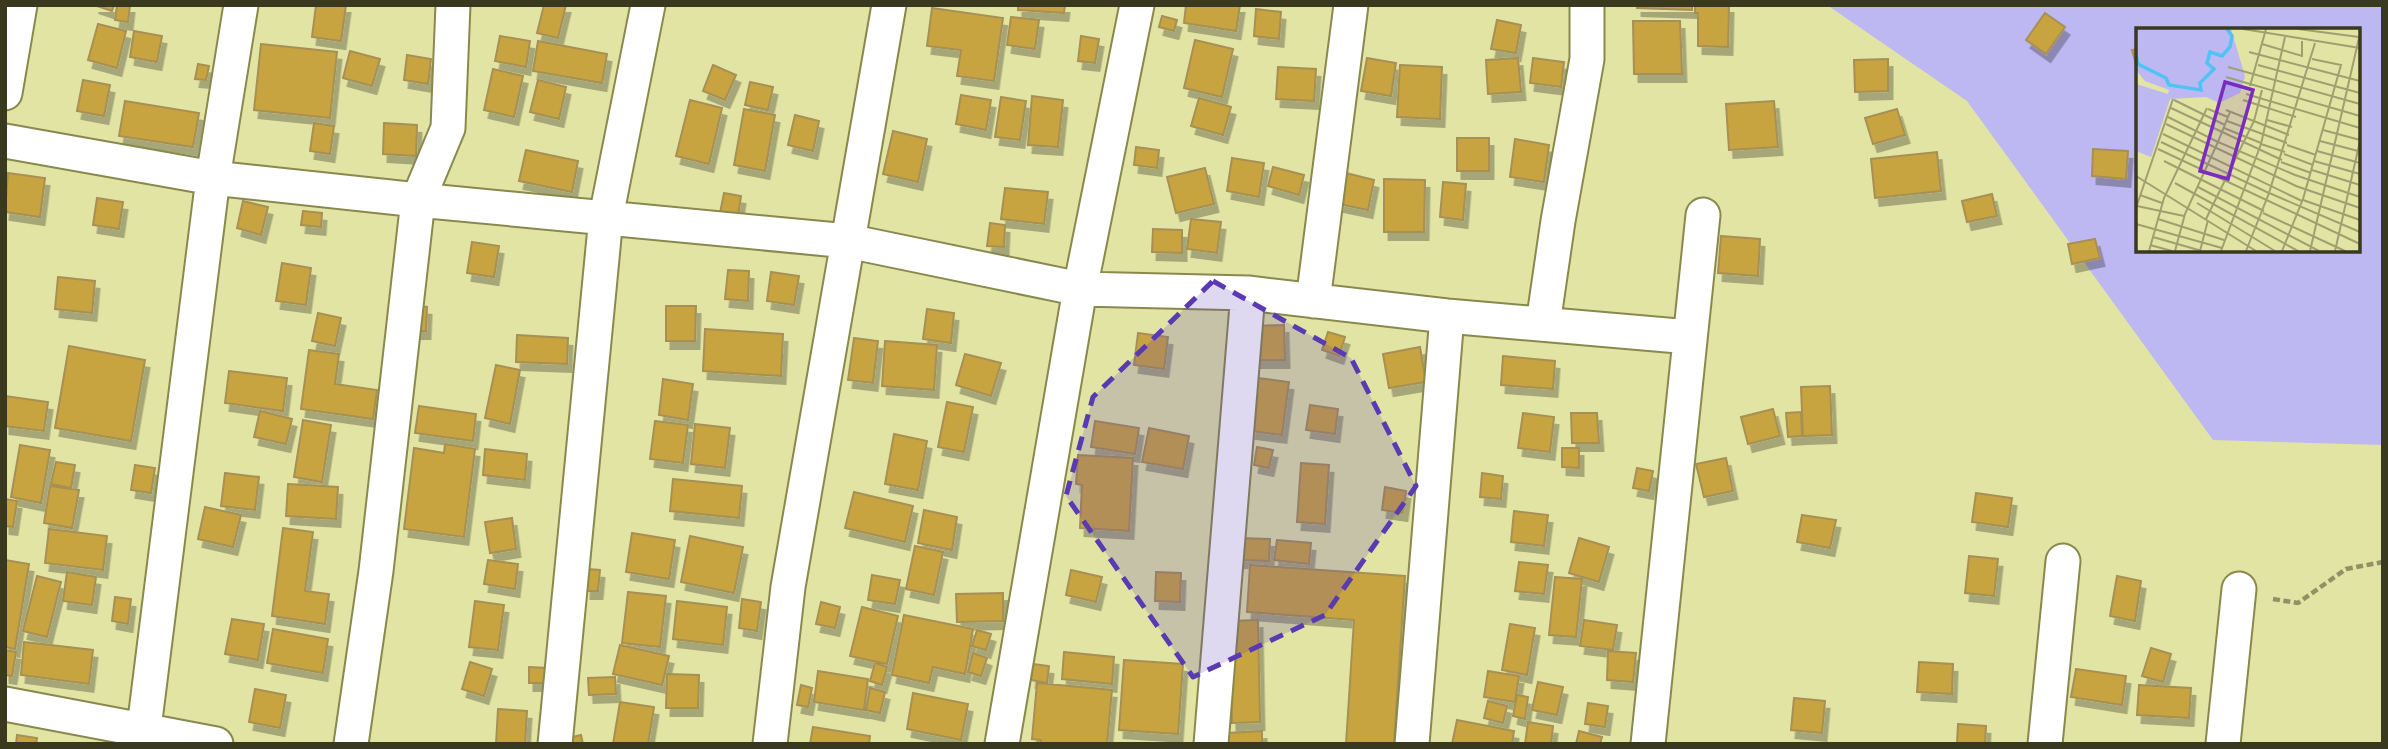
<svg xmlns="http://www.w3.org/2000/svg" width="2388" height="749" font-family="Barlow,sans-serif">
<defs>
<filter id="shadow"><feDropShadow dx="4.5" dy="8" stdDeviation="0" flood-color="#0004"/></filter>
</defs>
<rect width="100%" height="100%" fill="#e2e4a4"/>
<path fill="#beb8f2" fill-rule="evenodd" d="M1827,5H2383V445L2213,440L1967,101ZM2138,30H2358V250H2138Z"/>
<path fill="#c7a43f" stroke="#a79055" stroke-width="2" filter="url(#shadow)" d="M94,5H114L112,11Z
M117,5H130L128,22L115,20Z
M316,5H346L341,41L312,37Z
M544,5H566L558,38L537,33Z
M1018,5H1065L1064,13L1018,10Z
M1186,5H1240L1236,31L1184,23Z
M1637,5H1692V10L1637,8Z
M1695,5H1729L1728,47L1698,46V13H1695Z
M932,8L1003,18L994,81L957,76L961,50L927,46Z
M1256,9L1281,12L1279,39L1254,36Z
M2045,13L2065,27L2046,54L2026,40Z
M1162,16L1177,20L1174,31L1159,27Z
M1011,17L1039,20L1035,49L1007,45Z
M1497,20L1521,25L1516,53L1491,49Z
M1633,21H1680L1682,74H1634Z
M98,24L126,31L117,68L88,60Z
M134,31L162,36L157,62L130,57Z
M500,36L530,41L526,67L495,61Z
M1081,36L1099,39L1095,63L1078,61Z
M1195,40L1233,49L1222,97L1184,88Z
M538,41L607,54L602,83L533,71Z
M261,44L337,52L330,118L254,110Z
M2138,49V71L2132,50Z
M350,51L380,59L372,86L343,78Z
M407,55L431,59L428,84L404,80Z
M1367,58L1396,63L1391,96L1361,91Z
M1518,58L1521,92L1488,94L1486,60Z
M1533,58L1564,62L1561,87L1530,83Z
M1888,59V91L1855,92L1854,60Z
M198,64L209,66L206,80L195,79Z
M713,65L736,75L725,100L703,91Z
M1400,65L1442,67L1440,119L1397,117Z
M1278,67L1316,69L1314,101L1276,99Z
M493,69L523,76L514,117L484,110Z
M83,80L110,85L104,116L77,111Z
M538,80L566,87L559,119L530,112Z
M750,82L773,87L768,110L745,105Z
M961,95L991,100L986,130L956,124Z
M1032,96L1063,100L1058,147L1028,145Z
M1001,97L1026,101L1020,140L995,137Z
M1199,98L1231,107L1223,135L1191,126Z
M690,100L722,108L709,164L676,156Z
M125,101L199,113L193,147L119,136Z
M1774,101L1778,147L1729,150L1726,104Z
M744,109L775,115L765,171L734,165Z
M1897,109L1905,135L1873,144L1865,118Z
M795,115L819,121L813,151L788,145Z
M314,123L334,126L330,154L310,151Z
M384,123L417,125L416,156L383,154Z
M893,131L927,139L918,182L883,174Z
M1457,138H1489V171H1457Z
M1515,139L1549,145L1544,182L1510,177Z
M1136,147L1159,150L1157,168L1134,165Z
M2093,149L2128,151L2126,179L2092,176Z
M526,150L578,161L572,192L519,181Z
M1937,152L1941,191L1875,198L1871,159Z
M1232,158L1264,163L1259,197L1227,191Z
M1273,167L1304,175L1299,195L1268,186Z
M1205,168L1214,204L1176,213L1167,177Z
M8,173L45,178L40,217L5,212Z
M1346,173L1374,180L1368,210L1339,204Z
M1384,179L1425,180L1424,232H1384Z
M1443,182L1466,184L1463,220L1440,217Z
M1005,188L1048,192L1044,224L1001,219Z
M724,193L741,196L738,216L720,213Z
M1992,194L1997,216L1967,222L1962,201Z
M97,198L123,202L119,229L93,225Z
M243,201L268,207L261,235L237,228Z
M303,211L322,213L321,227L301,225Z
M1191,219L1221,222L1217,253L1187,249Z
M990,223L1005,225L1004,247L987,246Z
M1153,229L1182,230V253L1152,252Z
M1721,236L1760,239L1758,276L1718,273Z
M2095,239L2100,258L2072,264L2068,244Z
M472,242L499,246L494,277L467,273Z
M282,263L311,268L306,305L276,301Z
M728,270L749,271L748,301L725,299Z
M771,272L799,276L794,305L767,301Z
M58,277L95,281L92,313L55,309Z
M419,306L427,307L426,331H417Z
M666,306H696L695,341H666Z
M927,309L954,313L951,343L923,339Z
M318,313L341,318L335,346L312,341Z
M1284,325L1285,360H1253L1252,326Z
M705,329L783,334L781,376L703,371Z
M1328,332L1345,337L1339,356L1322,350Z
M1138,333L1168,337L1164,369L1134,365Z
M517,335L568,338L567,364L516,362Z
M854,338L878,341L873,383L848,380Z
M885,341L937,345L934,390L882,386Z
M69,346L145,360L131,441L55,428Z
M1420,347L1426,382L1389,388L1383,354Z
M309,350L339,354L335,384L377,390L373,419L301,409Z
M965,354L1001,363L991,396L956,385Z
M1503,356L1555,361L1553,389L1501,385Z
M496,365L520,370L510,424L485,418Z
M229,371L287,378L283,411L225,403Z
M1258,378L1289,382L1282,435L1251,431Z
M663,379L693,384L688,420L659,415Z
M1830,386L1832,435L1803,436L1801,387Z
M5,396L48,402L44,431L5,426Z
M947,402L973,407L964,452L938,447Z
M1310,405L1338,409L1335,434L1306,430Z
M419,406L476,414L473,441L415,433Z
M1773,409L1780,436L1748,444L1741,417Z
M260,411L292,419L286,444L254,437Z
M1801,412L1802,436L1788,437L1786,413Z
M1523,413L1554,417L1550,452L1518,448Z
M1571,413H1597L1599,443H1572Z
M303,420L331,425L322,482L294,477Z
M655,421L688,425L683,463L650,459Z
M1095,421L1139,428L1135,454L1091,447Z
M695,424L730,428L725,468L691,464Z
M1149,428L1189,436L1183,469L1142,462Z
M894,434L927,441L918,490L885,484Z
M445,444L475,449L464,537L404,529L414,448L444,453Z
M20,445L50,450L41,503L11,497Z
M1257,447L1273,450L1269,468L1254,465Z
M1562,448H1579V468L1562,467Z
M485,449L527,454L525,480L483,475Z
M1078,455L1133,458L1129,531L1080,528L1082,485L1076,484Z
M1726,458L1733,491L1704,497L1696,464Z
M56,462L75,465L71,488L51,484Z
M1301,463L1329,465L1325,524L1297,522Z
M135,465L155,468L151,493L131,490Z
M1637,468L1653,471L1649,491L1633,488Z
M225,473L259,477L255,510L221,506Z
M1482,473L1503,476L1501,499L1480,497Z
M673,479L742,486L739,518L670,511Z
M288,484L338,487L336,519L286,516Z
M50,486L79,490L72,528L44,523Z
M1385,487L1406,491L1403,513L1382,510Z
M854,492L913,506L905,542L845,528Z
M1976,493L2012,498L2008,527L1972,522Z
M5,499L17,501L13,527L5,526Z
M205,507L241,515L233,547L198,539Z
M924,510L957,517L952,550L918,543Z
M1514,511L1548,515L1544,546L1511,542Z
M1802,515L1836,520L1830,548L1797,542Z
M512,518L516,549L490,553L485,522Z
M283,528L313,532L305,591L329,594L325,624L272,616Z
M49,529L107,536L103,570L45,563Z
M632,533L675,540L669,579L626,572Z
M690,536L743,547L734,593L681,582Z
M1238,538L1270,539L1269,561L1237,560Z
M1579,538L1609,547L1599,582L1569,573Z
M1277,540L1311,543L1309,564L1274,560Z
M915,546L943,552L934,595L906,589Z
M1969,556L1998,559L1994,596L1965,593Z
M5,560L29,564L15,649L5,647Z
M488,560L518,564L515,589L484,584Z
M1519,562L1548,565L1544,594L1515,591Z
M1250,565L1405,576L1394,744H1346L1354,620L1247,612Z
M587,569L600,570L598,591H586Z
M1071,570L1102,577L1096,602L1066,595Z
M67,572L96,577L92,605L63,601Z
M1156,572L1181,573L1180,602L1155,601Z
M872,575L900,580L895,604L868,600Z
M37,576L61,582L47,637L23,631Z
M2117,576L2141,581L2135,621L2110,616Z
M1555,577L1582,579L1576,637L1549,635Z
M628,592L666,596L660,647L622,643Z
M1003,593V621L957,622L956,594Z
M115,597L131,599L128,624L112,621Z
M742,599L761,602L757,631L739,628Z
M475,601L504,605L498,650L469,647Z
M677,601L727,607L723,645L673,639Z
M821,602L840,607L835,628L816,624Z
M862,607L898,616L887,664L850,656Z
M904,615L973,629L965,674L933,667L929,683L892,675Z
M232,619L264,624L258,660L225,654Z
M1258,620L1260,722L1232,723L1230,621Z
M1584,620L1617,625L1613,650L1580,646Z
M1510,624L1535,628L1527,675L1502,670Z
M273,629L328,639L323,673L267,663Z
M977,630L991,634L986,650L972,646Z
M24,642L93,650L89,684L21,675Z
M620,645L669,656L662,685L613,674Z
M2151,648L2171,654L2163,682L2142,676Z
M5,650L16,652L12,676L5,675Z
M1608,651L1636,653L1633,682L1607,680Z
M1064,652L1114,657L1112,684L1062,679Z
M973,653L987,658L981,676L968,672Z
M1124,660L1183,664L1178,734L1119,730Z
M470,662L492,669L484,696L462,689Z
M1919,662L1953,664L1952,694L1917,692Z
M875,663L887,667L882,685L870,681Z
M1033,664L1049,666L1047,683L1031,680Z
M529,667L547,668L546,683H529Z
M2076,669L2126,676L2122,705L2071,697Z
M818,671L868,679L864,710L814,702Z
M1488,671L1519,676L1515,702L1484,697Z
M667,674L699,675L698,708H666Z
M615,677L616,694L589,695L588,678Z
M1538,682L1563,687L1557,715L1532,710Z
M1037,683L1112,690L1107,744H1040L1041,740L1032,739Z
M801,685L812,688L808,707L797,705Z
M2139,685L2191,688L2189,718L2137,715Z
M870,688L885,692L880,713L866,710Z
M255,689L286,695L280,728L249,722Z
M913,693L968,704L961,740L907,729Z
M1517,695L1528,697L1525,719L1513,716Z
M1794,698L1825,701L1822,733L1791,730Z
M1488,701L1507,706L1503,723L1484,718Z
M620,702L654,707L648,744H613Z
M1588,703L1608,706L1605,727L1585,724Z
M498,709L527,711L525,744H496Z
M1457,720L1514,731L1512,744H1452Z
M1528,722L1553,726L1551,744H1525Z
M1958,724L1986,726L1985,744H1957Z
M813,727L870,736L869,744H810Z
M1262,731V744H1228L1227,733Z
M1579,731L1602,737L1600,744H1576Z
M17,735L37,738L36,744H16Z
M581,735L583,744H573L572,737Z"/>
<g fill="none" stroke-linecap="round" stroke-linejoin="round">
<defs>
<path id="minor" d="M5,93L20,5
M5,141L213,178L418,200L848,241L889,5
M1313,301L1351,5
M1543,324L1558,221L1587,59V5
M5,704L216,744
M142,744L213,178L241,5
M351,744L376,571L418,200L448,128L453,5
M555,744L606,217L648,5
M770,744L788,587L848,241L1080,289L1248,293L1447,316L1690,337
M1002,744L1080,289L1137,5
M1211,744L1248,293
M1412,744L1447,316
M1648,744L1703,215
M2045,744L2063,561
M2223,744L2239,589"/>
</defs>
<use href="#minor" stroke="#88894c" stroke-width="37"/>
<path stroke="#909164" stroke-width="4.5" stroke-dasharray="7 3.5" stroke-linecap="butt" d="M2273,599L2298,603L2346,569L2383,562"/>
<use href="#minor" stroke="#fff" stroke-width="33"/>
</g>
<path fill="#5a3ab3" fill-opacity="0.2" stroke="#5a3ab3" stroke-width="5" stroke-dasharray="14 9" stroke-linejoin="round" d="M1213,281L1351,358L1416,486L1325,615L1193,677L1066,496L1093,397Z"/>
<g transform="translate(2136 28)">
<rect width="224" height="224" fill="#e2e4a4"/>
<path d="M0,1H95L109,48L104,65L83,75L70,69L34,71L15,129L0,123V56L32,66L33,62L9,53L0,42Z" fill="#beb8f2"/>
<path fill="none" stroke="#4fc3f4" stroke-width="3.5" d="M0,27L2,36L30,50L33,57L65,62L64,55L78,41L71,35L74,24L86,28L94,19L96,8L91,1"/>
<path fill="none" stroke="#9ea06f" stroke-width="2" d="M107,1L224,20M162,1L223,9M179,15L133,165L224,204M126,16L166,28V13M113,24L224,53M122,37L224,65M92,39L224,76M90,49L224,88M114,58L130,1M110,66L224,100M38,72L89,97M107,72L160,89M35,80L146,132M72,81L92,89M90,82L153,107M94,84L82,114L159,147L224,169M131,92L156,99M91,93L151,115M30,96L160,158L224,180M88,100L125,115M187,102L224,112M27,106L166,173M184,113L222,123M25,114L133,165L110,223M125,116L149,124M151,117L180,127M22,121L224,216M181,123L224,135M148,126L177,137M28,133L128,183M178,133L224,146M145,134L175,145M176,142L224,157M0,148L120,223M39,155L162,223M62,159L183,223M4,167L26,175M167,172L224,192M61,175L139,223M1,178L48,188M0,180L37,71M127,185L209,223M22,191L88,212M70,191L118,93L126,62M0,196L86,220M17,209L66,223M14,217L36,223M13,223L28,170L60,103L32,89M39,223L49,186L82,114L60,103L71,80M64,223L72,192M85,223L125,116L149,9M146,223L167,171L205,37L176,31M174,223L223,10M199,223L224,113"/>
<path fill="#7b2cbf" fill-opacity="0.15" stroke="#7b2cbf" stroke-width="3.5" d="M89,54L117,62L92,151L64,143Z"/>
<rect width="224" height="224" fill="none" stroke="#393920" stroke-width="3.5"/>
</g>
<rect width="2388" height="749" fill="none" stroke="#393920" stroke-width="14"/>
</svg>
